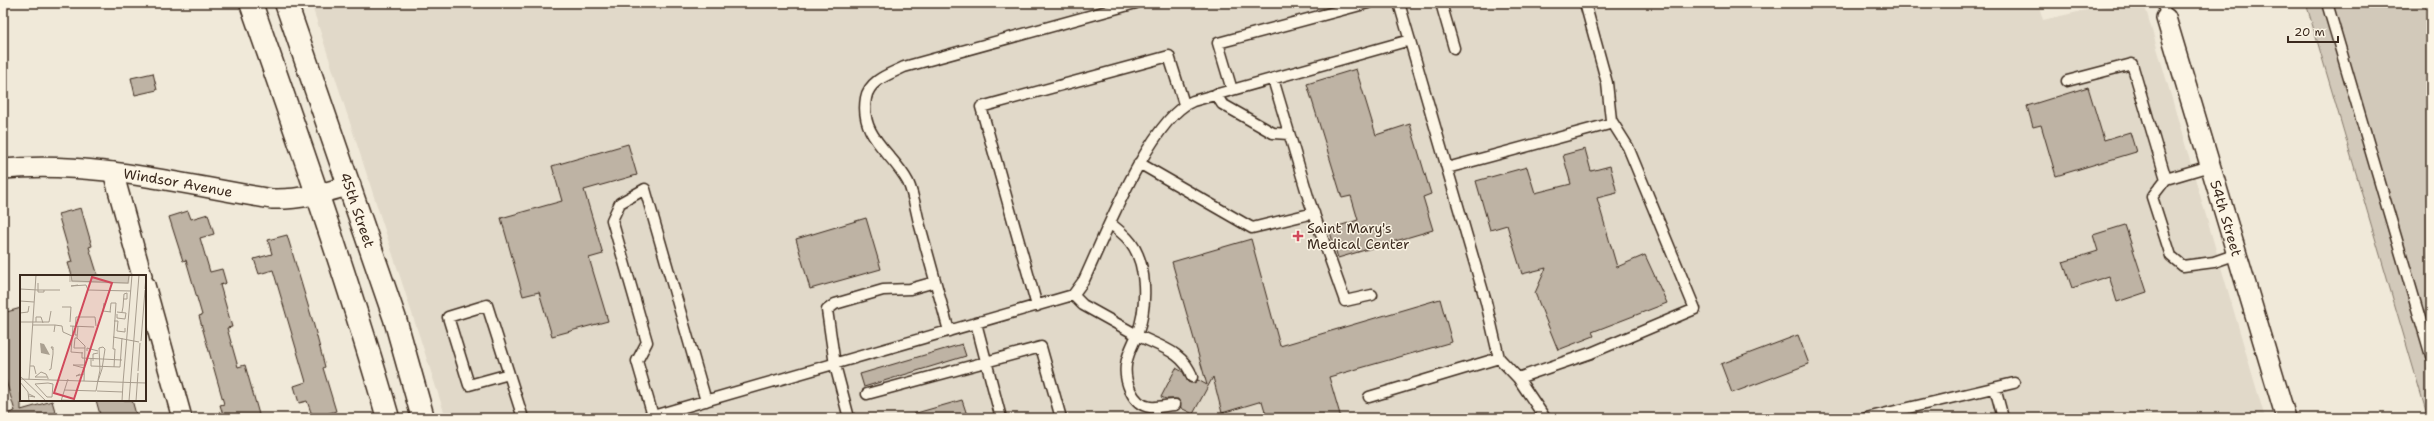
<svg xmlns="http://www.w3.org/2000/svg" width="2434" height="421" font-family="'Shantell Sans',sans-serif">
<rect width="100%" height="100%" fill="#f0e9d9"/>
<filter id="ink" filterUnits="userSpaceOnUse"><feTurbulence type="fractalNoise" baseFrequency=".025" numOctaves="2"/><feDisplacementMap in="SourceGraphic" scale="8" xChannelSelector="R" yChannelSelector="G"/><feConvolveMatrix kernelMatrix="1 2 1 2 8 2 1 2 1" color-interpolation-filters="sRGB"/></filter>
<g filter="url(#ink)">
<path fill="#e1d9c9" d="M311,3H2038L2043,20L2117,3H2144L2265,418H446Z"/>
<path fill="#d2c9ba" stroke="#867a6c" d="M2306,3H2431V418H2428Z"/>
<path fill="#beb3a4" stroke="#3b2a1e" d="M1356,69L1376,135L1410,124L1431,194L1423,197L1433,230L1338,258L1329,229L1358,220L1351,196L1342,198L1307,84Z
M153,73L157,90L135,95L131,78Z
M2088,87L2104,140L2130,132L2136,152L2056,176L2041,125L2033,127L2027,106Z
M628,144L637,175L584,190L603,254L589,258L608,321L552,336L539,292L523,296L501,218L562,201L552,166Z
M1585,149L1591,171L1610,166L1617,193L1597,198L1617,267L1645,255L1667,303L1592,332L1594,336L1558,350L1535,293L1546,268L1522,274L1507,225L1490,230L1476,181L1527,167L1535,193L1571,184L1563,155Z
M81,208L92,246L89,247L98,276H72L68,263L72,262L58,214Z
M188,211L191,219L208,214L214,234L200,238L210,272L222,269L226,283L220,285L232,327L227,328L238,367L245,365L260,418H224L220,405L224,404L199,316L202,315L186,260L183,261L169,217Z
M866,218L881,269L810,289L796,239Z
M2125,225L2147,292L2117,302L2109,276L2072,288L2063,262L2098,251L2093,235Z
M287,235L313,322L325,367L323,368L336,411L313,418L307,401L299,403L294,386L306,382L273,270L259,274L254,259L272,254L268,240Z
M1251,239L1280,346L1440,299L1452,342L1329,377L1341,418H1267L1262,401L1222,413L1213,377L1193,414L1181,408L1178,399H1166L1161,397L1176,368L1183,372L1188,382L1194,383L1198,380L1207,385L1172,262Z
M21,308V410L52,401L57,418H7L6,414L15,411L3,371V313Z
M1798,335L1809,364L1732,393L1721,364Z
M962,344L966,356L864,387L860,374Z
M96,400H132L137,418H101Z
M962,400L968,418H914L913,414Z"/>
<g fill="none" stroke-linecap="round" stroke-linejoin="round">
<defs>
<path id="lane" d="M1399,3L1486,302L1499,358
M1441,3L1454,48
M2163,3L2166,18
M2327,3L2431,356
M1273,79L1309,200L1345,301L1372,295
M2067,81L2132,64L2166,179L2210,166
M1232,90L1218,43L1368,3
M1216,94L1222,104L1273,133L1289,134
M1139,163L1252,228L1314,213
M1447,168L1613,123
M2166,179L2152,197L2171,256L2183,266L2214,262L2237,254
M1073,295L1083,305L1137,335C1147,308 1149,261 1127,238C1122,233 1116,228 1111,224
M1037,306L981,107L1169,56L1184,104
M976,323L1001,418
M949,331C939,296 930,261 920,226C916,212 914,195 908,182C893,153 859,137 866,98C869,80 890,74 904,67L1136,3
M509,374L469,385L448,317L487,305L523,418
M1518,378L1591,353L1695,309L1628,147L1611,120L1607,83L1585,3
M1995,388L2003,418
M867,394L1041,347L1061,418
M1369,397L1499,358L1518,378L1545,418
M1175,405C1168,405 1158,408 1150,407C1132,405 1124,380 1126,365C1127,355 1133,344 1137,335C1158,346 1185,352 1192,377
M653,416L637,361L647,342L612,220L620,203L645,189L706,401
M646,418L1073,295L1084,280C1104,237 1151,117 1193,101L1410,40
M849,418L835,365L827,310L835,304L883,290L910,289L935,282
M1866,418L2014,383"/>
<g id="street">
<path id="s1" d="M2166,18L2286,418"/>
<path id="s2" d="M3,169C93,160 184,185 272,199C299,200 324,193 351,185"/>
<path d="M113,172L142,276"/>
<path d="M145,285L182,418"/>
</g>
<g id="secondary">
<path d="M251,3C299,141 348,278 388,418"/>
<path id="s3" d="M286,3L395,319L423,418"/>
</g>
</defs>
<use href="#lane" stroke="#3b2a1e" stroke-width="13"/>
<use href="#street" stroke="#3b2a1e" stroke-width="22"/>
<use href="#secondary" stroke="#3b2a1e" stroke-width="25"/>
<use href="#lane" stroke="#fcf5e5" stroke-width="10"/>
<use href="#street" stroke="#fcf5e5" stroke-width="19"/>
<use href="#secondary" stroke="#fcf5e5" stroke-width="22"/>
</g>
</g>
<path fill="#d1495b" stroke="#fcf5e5" stroke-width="1.5" d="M1296 230h4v4h4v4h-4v4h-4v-4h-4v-4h4z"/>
<g text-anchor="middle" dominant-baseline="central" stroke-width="3" stroke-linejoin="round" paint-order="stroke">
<g font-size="14" fill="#3b2a1e" stroke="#fcf5e5">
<text stroke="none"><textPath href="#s2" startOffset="176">Windsor Avenue</textPath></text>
<text stroke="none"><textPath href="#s3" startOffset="219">45th Street</textPath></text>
<text stroke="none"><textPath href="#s1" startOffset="209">54th Street</textPath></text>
</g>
<g font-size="14" fill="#3b2a1e" stroke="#fcf5e5" text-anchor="start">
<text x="1307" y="228">Saint Mary's<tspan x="1307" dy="16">Medical Center</tspan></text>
</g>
</g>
<g transform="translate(20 275)">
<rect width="126" height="126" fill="#f0e9d9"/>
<path d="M49,0H110L109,9L49,7Z" fill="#d2c9ba"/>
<path d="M20,68L24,69L30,80L21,78Z" fill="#aaa091"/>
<path fill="none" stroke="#a89d8e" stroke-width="1" d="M51,0L52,6L108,8L109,0M58,10L51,11L66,10L68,15L111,16M0,14L18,15V8M125,14L126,0M24,15V17H18V15H40M0,26L14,27M84,28L83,36L91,37M42,32H51L50,47M90,37L91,28H96L93,74H95L94,92M102,37L103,32L104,19L107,18V24H103M0,38L8,37L9,31M97,39V43L105,44L106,38L97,37M94,46H98L97,56L105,57V53M0,47H29L31,36M16,47V42H21L23,48M13,50H35L34,57M35,50L42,51L43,57L52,61M50,51L74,52M53,51L51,77L63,78M58,51L57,63L65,71L64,106M57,60H55L56,42H75L76,51M93,62L119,67M57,63H55L54,73H65M121,66L125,15M67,76V73L78,76M62,77V83L102,85M71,84V91L100,92L102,63M73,86V79L78,78M10,91H14L16,99M64,93L53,90H64M29,95L31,94L32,86L33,79V72H31L33,75M118,96L120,68M60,99L56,101L64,99M0,101L26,126M27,102H15L21,97L26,99L28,103V104M0,104L126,108M9,104L16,0M0,107L8,117L9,126M28,108L33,109L32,122H27L15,109ZM103,108L112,0M44,115L76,116M76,116L78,105L80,95L79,73L83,72L85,74L82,94L78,106M77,116L103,117M9,119L15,122L9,121M41,125L64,126M41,126L48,104M102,126L103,108M109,126L119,0M116,126L118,98"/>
<path fill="#d1495b" fill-opacity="0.15" stroke="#d1495b" stroke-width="2" d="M72,2L92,8L54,124L34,118Z"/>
<rect width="126" height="126" fill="none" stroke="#3b2a1e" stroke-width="2"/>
</g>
<rect width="2434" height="421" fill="none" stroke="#fcf5e5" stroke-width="16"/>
<rect x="8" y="8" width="2418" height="405" fill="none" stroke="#3b2a1e" stroke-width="1.5" filter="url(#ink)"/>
<path d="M2288 36v6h50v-6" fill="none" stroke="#3b2a1e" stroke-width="2"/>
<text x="2294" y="36" font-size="12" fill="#3b2a1e" stroke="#fcf5e5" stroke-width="3" paint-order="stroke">20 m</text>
</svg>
